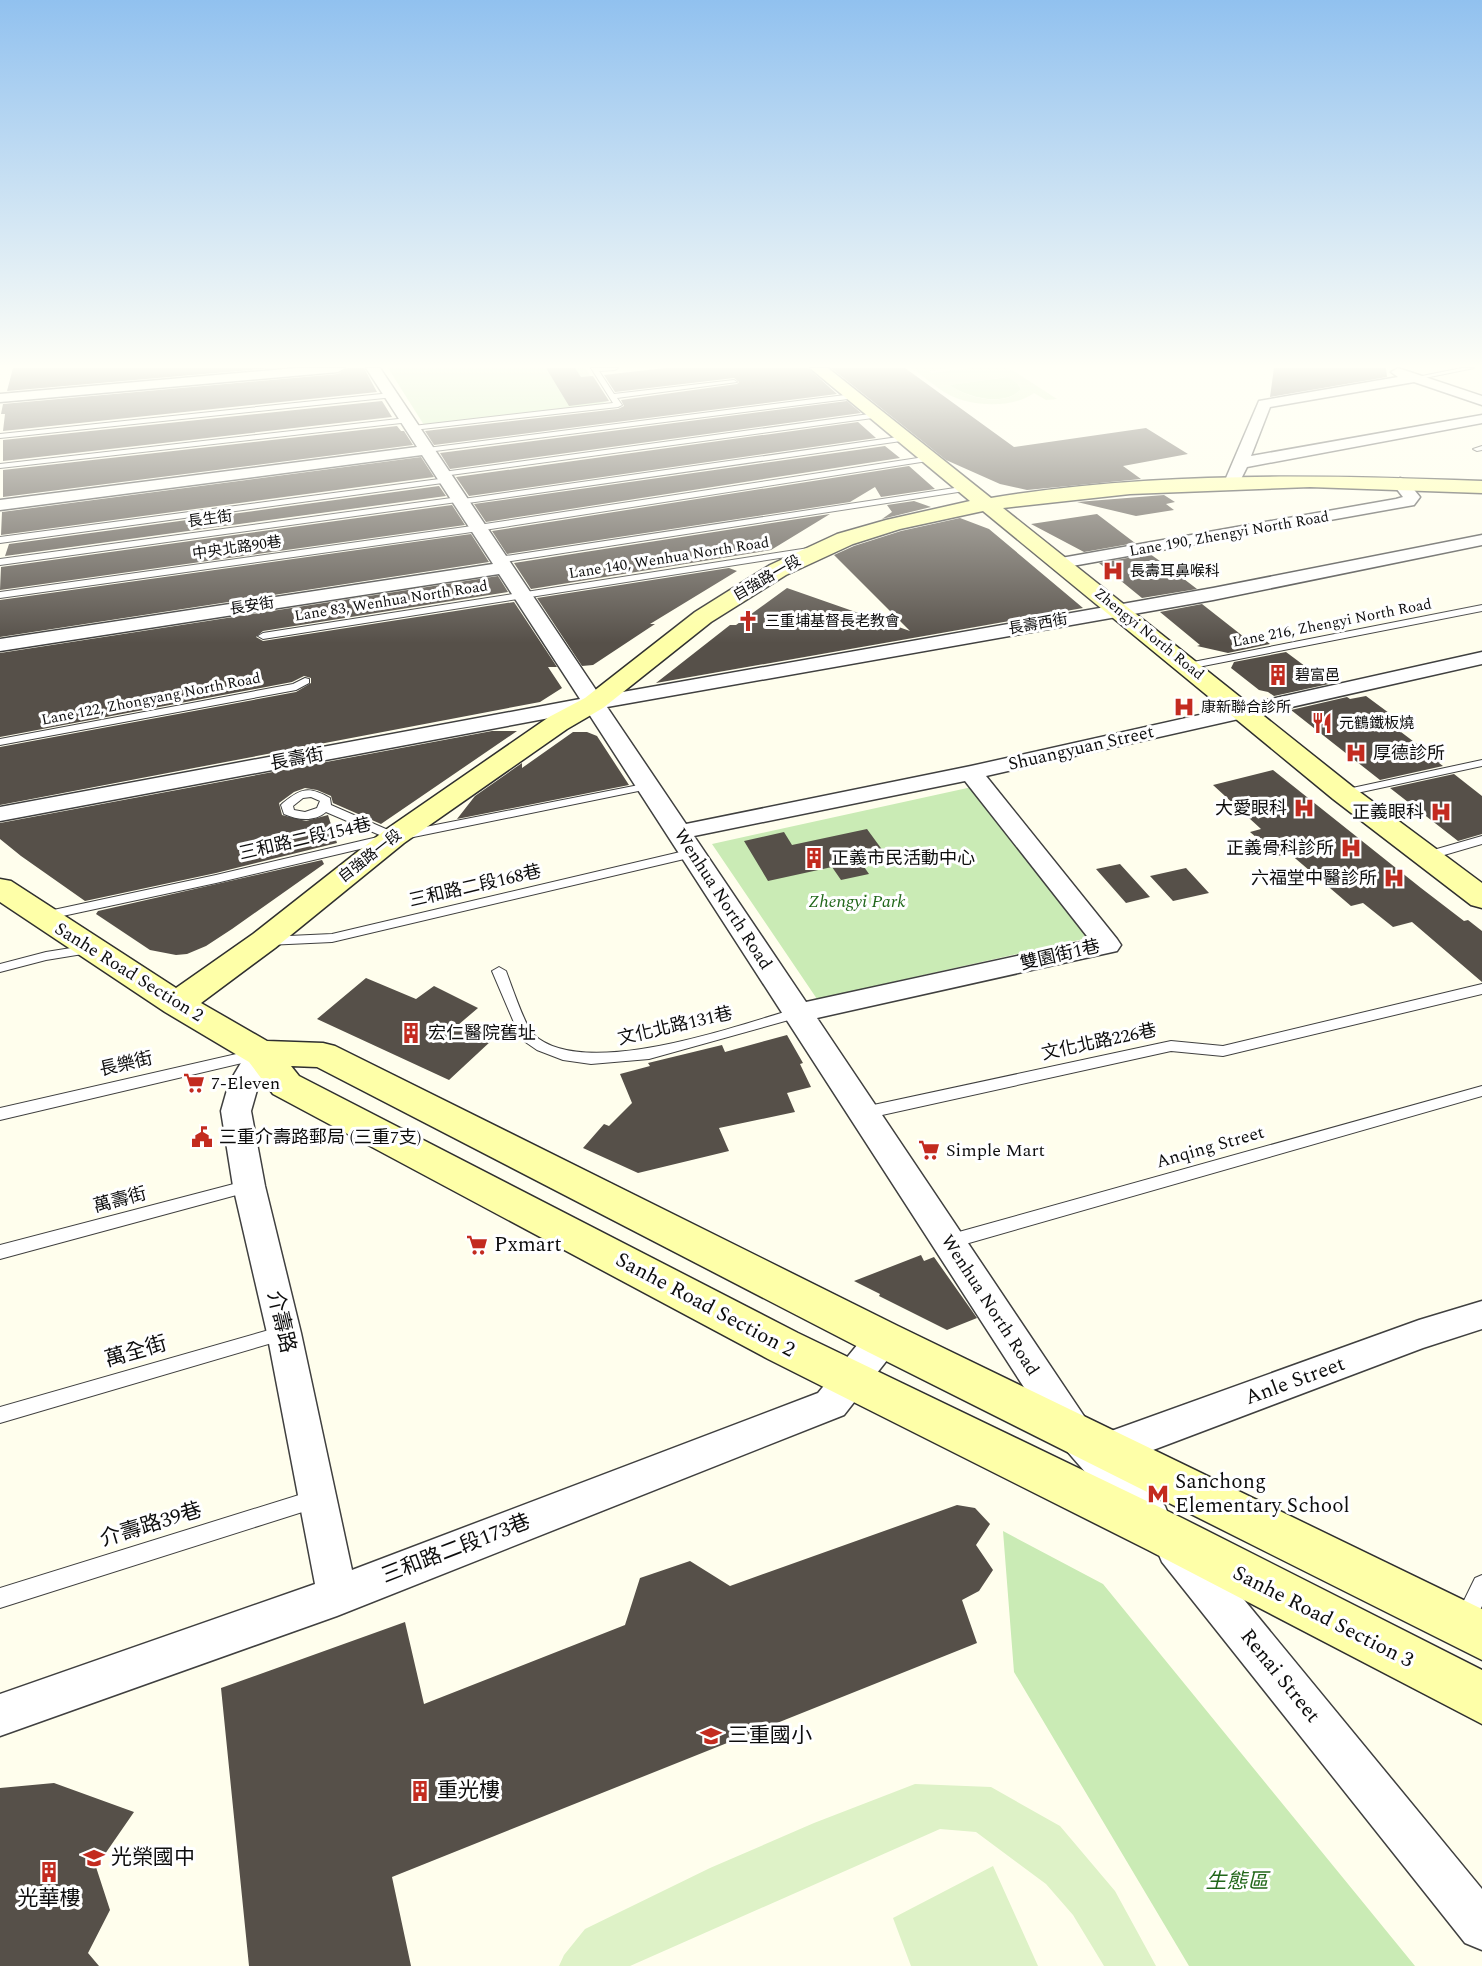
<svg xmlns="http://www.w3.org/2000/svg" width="1482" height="1966" font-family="Spectral,'Noto Sans TC',serif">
<rect width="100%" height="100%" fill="#fffeed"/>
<path fill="#caebb5" d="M388,368H585L609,400L601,404L424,425Z
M1008,377L1017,383L1021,389C1005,408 966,397 949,385Z
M972,787L1088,938L817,999L712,844Z
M1003,1531L1103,1584L1415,1966H1189L1014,1672Z"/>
<path fill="#def2c7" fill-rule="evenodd" d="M911,368H950L929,371L932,373L971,368H1009L1057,399L1046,400L1034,393C1013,409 968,407 946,393C934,386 923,376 911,368ZM1007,377L1017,383L1021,389C1005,408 966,398 950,385Z
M915,1784L991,1787L1060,1826L1115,1891L1156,1966H1104L1073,1915L1046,1884L976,1832L940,1829L630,1966H559L564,1955L585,1929L710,1868L814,1823Z
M993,1866L1038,1966H911L893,1918Z"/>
<path fill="#565049" d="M13,368H274L7,391Z
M347,368H364L377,392L3,431L5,414H1L3,404L338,374Z
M546,368H575L581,377L593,376L609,401L569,406Z
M665,368H808L837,394L434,445L425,431L618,409L624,406L621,400L737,384L739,382L734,378L615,392L604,375Z
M831,368H905L1014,447L1146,428L1188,454L1123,466L1141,479L1027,490L1000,484L946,460Z
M1274,368H1386L1387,377L1270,397Z
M382,401L392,417L3,461V440Z
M847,401L861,413L450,469L440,453Z
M858,422L876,438L469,496L456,477Z
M397,426L401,431H404L413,445L3,497V470Z
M885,446L900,458L486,522L474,504Z
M421,457L434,477L1,535L2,512Z
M909,466L935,489L881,497L875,487L850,502L507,554L492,531Z
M439,486L446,496L5,556L9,544Z
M1164,495L1175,502L1166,504L1174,510L1136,516L1077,502Z
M914,501L931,507L882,519L892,512L887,505Z
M452,505L465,525L0,590L1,567Z
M830,514L771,550L531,589L514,563Z
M1097,514L1135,543L1084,552L1031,524Z
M960,518L989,529L1083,608L656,683L730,625H736L787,588L910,631L834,555L854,546L901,531Z
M471,534L489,562L0,637V600Z
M1150,554L1167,566L1197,589L1142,598L1099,563Z
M729,568L737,571L650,624H655L593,665L582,666L537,598Z
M498,576L508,592L263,631L256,637L263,641L514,602L557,667H548L562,688L540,702L0,805V747L296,692L311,683V678L304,676L292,682L0,737V653Z
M1202,604L1244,637L1257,634L1270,644L1228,653L1197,646L1200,645L1160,612Z
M1286,652L1329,684L1274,696L1268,692L1259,690L1231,668L1234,662Z
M1366,696L1408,727L1397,729L1442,763H1439L1443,766L1380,780L1291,710L1347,697L1350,699Z
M492,731H517L381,824L333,803L331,796L317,790L305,788L294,792L279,803L282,815L306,821L328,815L337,843L216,873L85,901L21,856L0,839V823Z
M573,732H587L597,736L629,785L457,819L475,796L522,763V768Z
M1273,770L1421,888L1464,921L1468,920L1482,931V982L1412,922L1393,927L1363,903L1351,906L1289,853L1278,856L1250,832L1261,829L1213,785Z
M1454,774L1482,796V834L1458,841L1390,788Z
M867,829L886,855L860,861L869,874L841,880L832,867L768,881L744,841L784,832L792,845Z
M322,860L324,864L232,929L206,946L187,954L176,955L150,950L96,914L98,911Z
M1120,864L1150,897L1126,903L1096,869Z
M1186,868L1209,893L1173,901L1150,876Z
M366,978L416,999L434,986L478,1008L458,1025L491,1041L449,1080L317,1019Z
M787,1035L803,1063L800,1064L811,1087L787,1093L795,1112L719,1128L729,1151L638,1173L583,1148L604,1124L609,1126L632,1103L620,1074L650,1066L648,1063L722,1045L725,1052Z
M921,1255L924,1261L934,1257L977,1318L947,1330L879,1296L880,1294L854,1281Z
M957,1505L975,1508L990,1524L976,1545L993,1570L979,1591L962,1600L977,1643L392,1877L411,1966H249L221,1688L405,1622L424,1704L625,1625L640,1578L690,1561L730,1586Z
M54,1783L134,1812L96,1867L110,1910L88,1953L99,1966H0V1788Z"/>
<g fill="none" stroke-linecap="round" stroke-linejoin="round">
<defs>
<path id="lane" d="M591,368H618L615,370L599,371L614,394L734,380L737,382L617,398L622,405L618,407L413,430L409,428L413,426L613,403Z
M1462,368H1474L1415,380L1412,378Z
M391,393H394V397L0,438V434Z
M853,394L857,396L856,398L427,452L423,450L427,448Z
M877,413H880V417L443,476L439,474L443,472Z
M407,418L411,420L410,422L0,468V464Z
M905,436H908V440L461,504L457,502L0,565V559L459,497L463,499Z
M1482,446V450L1477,451L1473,449Z
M931,456H934V460L465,533L0,598V592L465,527Z
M447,478H450V482L0,543V537Z
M968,486H971V490L499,563L495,560L499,557Z
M815,547L819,550L818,552L263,639L258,636L263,633Z
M1482,605V611L1188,669L1183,666L1188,663Z
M305,678L309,679V683L296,690L0,745V739L293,684Z
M1482,760V766L1343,796L1337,793L1343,790Z
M649,783L655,786L653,788L394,841L216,883L44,920L38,916L44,912L216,875L382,836L326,812C314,822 298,820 284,814L281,805L283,803C301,788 309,786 330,798L331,805L395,833ZM311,797L320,801L317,808L305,812L294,810L293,806L303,798Z
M1482,836V844L1427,860L1421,856L1423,853Z
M693,849L699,853L697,856L332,942L267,945L260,941L267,937L332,934Z
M90,945L95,946L97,949L95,952L46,960L0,972V964L46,952Z
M499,967L506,971C511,984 525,1026 533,1034C583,1082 738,1025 798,1008L805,1013L803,1016L649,1059L591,1064L563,1060L537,1050L521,1039L492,971Z
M1482,984V994L1223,1056L1171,1051L864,1119L859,1117L857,1113L859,1109L864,1107L1171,1041L1223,1046Z
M258,1049L263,1050L265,1054L263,1058L0,1120V1108Z
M1482,1086V1096L948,1249L942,1247L940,1242L942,1237L948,1235Z
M249,1180L255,1182L257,1186L255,1190L0,1259V1245Z
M283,1326L289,1328L292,1333L289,1338L0,1423V1407Z
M315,1490L322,1493L325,1499L322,1505L315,1508L0,1608V1588Z
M1482,1575V1606L1471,1628L1464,1631L1457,1628L1454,1621L1475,1578Z"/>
<path id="street" d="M296,368H345L338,372L0,402V394Z
M366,368H380L600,696L1213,588L1482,535V545L1213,600L607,707L686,824L971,766L1482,652V664L986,776L1117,939L1121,945L1117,951L817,1018L1086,1419L1100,1435L1419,1320L1482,1301V1329L1423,1348L1124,1461L1165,1506L1170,1519L1165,1532L1151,1537L1137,1532L1060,1443L587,711L0,821V807L580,699L499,574L0,651V639L493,564L422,455L0,510V500L417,447ZM965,781L1090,940L806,1002L694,836Z
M1398,368L1482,396V405L1414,382L1270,407L1251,456L1482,415V423L1247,467L1240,481H1228L1226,478L1259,401L1398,377L1391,372Z
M1400,478L1406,480L1420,497L1414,505L1061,568L1055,567L1052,563L1055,559L1061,558L1396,499L1403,497L1392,483Z
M261,1043L271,1046L275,1053L259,1083L251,1111L265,1186L301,1333L352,1570L818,1393L871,1328L883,1324L895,1328L900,1339L895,1350L844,1415L337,1616L0,1736V1694L315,1584L267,1333L233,1186L221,1111L229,1083L251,1046Z
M1176,1529L1190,1534L1482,1889V1950L1465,1943L1162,1562L1156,1548L1162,1534Z"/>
<path id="secondary" d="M810,368H828L991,498C1153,471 1319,475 1482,481V493L1310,487L1130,494L1003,508L1353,787L1482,883V908L1471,905L1333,799L983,511L900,529L853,544L786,575L711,622L603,708L567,729L404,843L275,948L201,1003L267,1041L323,1043L335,1046L898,1326L1482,1609V1660L868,1352L317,1067L291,1066L299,1076L798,1333L1182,1518L1482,1670V1724L1148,1550L768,1359L273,1094L249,1062L165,1012L0,902V879L11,881L176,988L253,934L384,831L549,717L585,698L695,612L770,565L837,534L886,520L970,501Z"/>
</defs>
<use href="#lane" stroke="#404040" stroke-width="2"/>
<use href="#street" stroke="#404040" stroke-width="3"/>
<use href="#secondary" stroke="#2f2f2f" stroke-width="3"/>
<use href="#lane" fill="#fff" fill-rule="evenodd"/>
<use href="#street" fill="#fff" fill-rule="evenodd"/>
<use href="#secondary" fill="#feffa8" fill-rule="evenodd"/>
</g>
<linearGradient id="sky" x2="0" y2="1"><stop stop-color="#91c1ef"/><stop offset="0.57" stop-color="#fffff7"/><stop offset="1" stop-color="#fffff7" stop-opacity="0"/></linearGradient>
<rect width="1482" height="643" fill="url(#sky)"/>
<defs>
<symbol id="hospital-bare" viewBox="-9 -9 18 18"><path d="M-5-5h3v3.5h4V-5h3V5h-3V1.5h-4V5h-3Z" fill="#c32b1f" stroke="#fff" stroke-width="2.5" paint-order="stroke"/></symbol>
<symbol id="church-bare" viewBox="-9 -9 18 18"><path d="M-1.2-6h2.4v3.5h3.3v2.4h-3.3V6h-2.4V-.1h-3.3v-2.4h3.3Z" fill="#c32b1f" stroke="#fff" stroke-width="2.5" paint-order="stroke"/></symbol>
<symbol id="building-bare" viewBox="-9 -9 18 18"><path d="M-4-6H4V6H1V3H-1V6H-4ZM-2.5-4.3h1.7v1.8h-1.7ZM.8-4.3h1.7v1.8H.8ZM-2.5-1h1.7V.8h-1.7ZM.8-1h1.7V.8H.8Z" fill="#c32b1f" stroke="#fff" stroke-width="2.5" paint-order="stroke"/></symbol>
<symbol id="restaurant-bare" viewBox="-9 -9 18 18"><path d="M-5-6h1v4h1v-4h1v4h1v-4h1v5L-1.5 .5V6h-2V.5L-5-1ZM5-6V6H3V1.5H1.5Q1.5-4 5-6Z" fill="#c32b1f" stroke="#fff" stroke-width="2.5" paint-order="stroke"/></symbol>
<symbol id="supermarket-bare" viewBox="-9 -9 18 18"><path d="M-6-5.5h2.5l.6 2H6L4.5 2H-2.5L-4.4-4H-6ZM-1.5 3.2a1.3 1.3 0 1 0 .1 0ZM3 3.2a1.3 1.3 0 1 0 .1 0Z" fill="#c32b1f" stroke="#fff" stroke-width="2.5" paint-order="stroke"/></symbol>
<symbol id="civic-bare" viewBox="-9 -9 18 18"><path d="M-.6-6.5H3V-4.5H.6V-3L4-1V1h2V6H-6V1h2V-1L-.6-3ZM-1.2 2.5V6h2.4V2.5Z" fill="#c32b1f" stroke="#fff" stroke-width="2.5" paint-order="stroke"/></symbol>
<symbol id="metro-bare" viewBox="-9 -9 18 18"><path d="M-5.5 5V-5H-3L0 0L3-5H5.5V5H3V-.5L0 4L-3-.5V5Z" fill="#c32b1f" stroke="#fff" stroke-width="2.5" paint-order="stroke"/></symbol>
<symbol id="school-bare" viewBox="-9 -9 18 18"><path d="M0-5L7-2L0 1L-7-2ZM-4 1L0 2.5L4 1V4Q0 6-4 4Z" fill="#c32b1f" stroke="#fff" stroke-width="2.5" paint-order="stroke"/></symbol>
</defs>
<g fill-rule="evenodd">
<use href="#hospital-bare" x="1098" y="556" width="30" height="30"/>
<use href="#church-bare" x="733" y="606" width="30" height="30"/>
<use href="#building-bare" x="1263" y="660" width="30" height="30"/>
<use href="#hospital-bare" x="1169" y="692" width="30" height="30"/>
<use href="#restaurant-bare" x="1307" y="708" width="30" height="30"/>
<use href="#hospital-bare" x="1341" y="738" width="30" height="30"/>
<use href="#hospital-bare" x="1289" y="793" width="30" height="30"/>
<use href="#hospital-bare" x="1426" y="797" width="30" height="30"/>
<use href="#hospital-bare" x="1336" y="833" width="30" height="30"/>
<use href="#building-bare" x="799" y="843" width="30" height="30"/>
<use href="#hospital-bare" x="1379" y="863" width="30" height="30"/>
<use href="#building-bare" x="396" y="1018" width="30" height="30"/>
<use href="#supermarket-bare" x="179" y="1068" width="30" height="30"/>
<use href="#civic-bare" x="187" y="1122" width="30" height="30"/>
<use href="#supermarket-bare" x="914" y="1135" width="30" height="30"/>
<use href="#supermarket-bare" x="462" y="1230" width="30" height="30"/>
<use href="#metro-bare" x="1143" y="1479" width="30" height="30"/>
<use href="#school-bare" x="696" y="1721" width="30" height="30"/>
<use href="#building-bare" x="405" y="1776" width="30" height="30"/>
<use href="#school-bare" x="79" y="1843" width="30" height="30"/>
<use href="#building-bare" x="34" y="1857" width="30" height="30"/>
</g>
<g text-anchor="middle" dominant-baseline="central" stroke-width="6" stroke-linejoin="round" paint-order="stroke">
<g font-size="15" fill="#0d0d0d" stroke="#fff">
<text transform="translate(210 519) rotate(-8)">長生街</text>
<text transform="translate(1229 534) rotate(-10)">Lane 190, Zhengyi North Road</text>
<text transform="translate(237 548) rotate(-8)">中央北路90巷</text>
<text transform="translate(669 558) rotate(-9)">Lane 140, Wenhua North Road</text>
<text transform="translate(767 578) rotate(-30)">自強路一段</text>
<text transform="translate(391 601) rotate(-9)">Lane 83, Wenhua North Road</text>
<text transform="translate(252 606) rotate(-9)">長安街</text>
<text transform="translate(1332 623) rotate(-11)">Lane 216, Zhengyi North Road</text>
<text transform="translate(1038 624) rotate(-10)">長壽西街</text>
<text transform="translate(1149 634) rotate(39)">Zhengyi North Road</text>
<text transform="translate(151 699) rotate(-11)">Lane 122, Zhongyang North Road</text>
<text transform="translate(370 856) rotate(-38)">自強路一段</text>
</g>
<g font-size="15" fill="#0d0d0d" stroke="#fff" text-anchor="start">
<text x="1130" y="571">長壽耳鼻喉科</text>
<text x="765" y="621">三重埔基督長老教會</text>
<text x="1295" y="675">碧富邑</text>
<text x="1201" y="707">康新聯合診所</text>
<text x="1339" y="723">元鶴鐵板燒</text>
</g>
<g font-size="18" fill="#0d0d0d" stroke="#fff">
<text transform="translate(1081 748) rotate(-13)">Shuangyuan Street</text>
<text transform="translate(297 759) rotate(-11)">長壽街</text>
<text transform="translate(305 839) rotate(-13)">三和路二段154巷</text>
<text transform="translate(475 886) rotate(-13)">三和路二段168巷</text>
<text transform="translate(723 899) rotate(57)">Wenhua North Road</text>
<text transform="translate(1060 955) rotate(-13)">雙園街1巷</text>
<text transform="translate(129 972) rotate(32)">Sanhe Road Section 2</text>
<text transform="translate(675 1026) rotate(-13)">文化北路131巷</text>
<text transform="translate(1099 1042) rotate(-12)">文化北路226巷</text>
<text transform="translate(126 1064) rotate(-13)">長樂街</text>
<text transform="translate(1210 1147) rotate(-16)">Anqing Street</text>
<text transform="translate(120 1200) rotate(-15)">萬壽街</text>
<text transform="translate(990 1305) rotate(57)">Wenhua North Road</text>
</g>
<g font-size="18" fill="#0d0d0d" stroke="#fff" text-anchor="start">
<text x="1373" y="753">厚德診所</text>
<text x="1287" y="808" text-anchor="end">大愛眼科</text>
<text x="1424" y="812" text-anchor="end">正義眼科</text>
<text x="1334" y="848" text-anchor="end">正義骨科診所</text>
<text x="831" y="858">正義市民活動中心</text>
<text x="1377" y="878" text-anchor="end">六福堂中醫診所</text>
<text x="428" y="1033">宏仁醫院舊址</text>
<text x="211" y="1083">7-Eleven</text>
<text x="219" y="1137">三重介壽路郵局 (三重7支)</text>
<text x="946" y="1150">Simple Mart</text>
</g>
<g font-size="18" font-style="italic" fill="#21671a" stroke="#fff">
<text x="857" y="901">Zhengyi Park</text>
</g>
<g font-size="21" fill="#0d0d0d" stroke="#fff" text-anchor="start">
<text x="494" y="1245">Pxmart</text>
<text x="1175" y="1482">Sanchong<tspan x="1175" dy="24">Elementary School</tspan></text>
<text x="728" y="1736">三重國小</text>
<text x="437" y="1791">重光樓</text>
<text x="111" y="1858">光榮國中</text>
<text x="49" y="1899" text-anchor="middle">光華樓</text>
</g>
<g font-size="21" fill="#0d0d0d" stroke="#fff">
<text transform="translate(705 1305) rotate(28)">Sanhe Road Section 2</text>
<text transform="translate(281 1322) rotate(77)">介壽路</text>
<text transform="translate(136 1352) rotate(-16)">萬全街</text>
<text transform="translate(1295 1381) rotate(-20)">Anle Street</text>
<text transform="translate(151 1525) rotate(-17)">介壽路39巷</text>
<text transform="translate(456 1549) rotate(-21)">三和路二段173巷</text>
<text transform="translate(1323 1617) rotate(27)">Sanhe Road Section 3</text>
<text transform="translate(1280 1676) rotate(51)">Renai Street</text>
</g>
<g font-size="21" font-style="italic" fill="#21671a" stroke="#fff">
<text x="1237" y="1882">生態區</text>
</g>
</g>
</svg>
